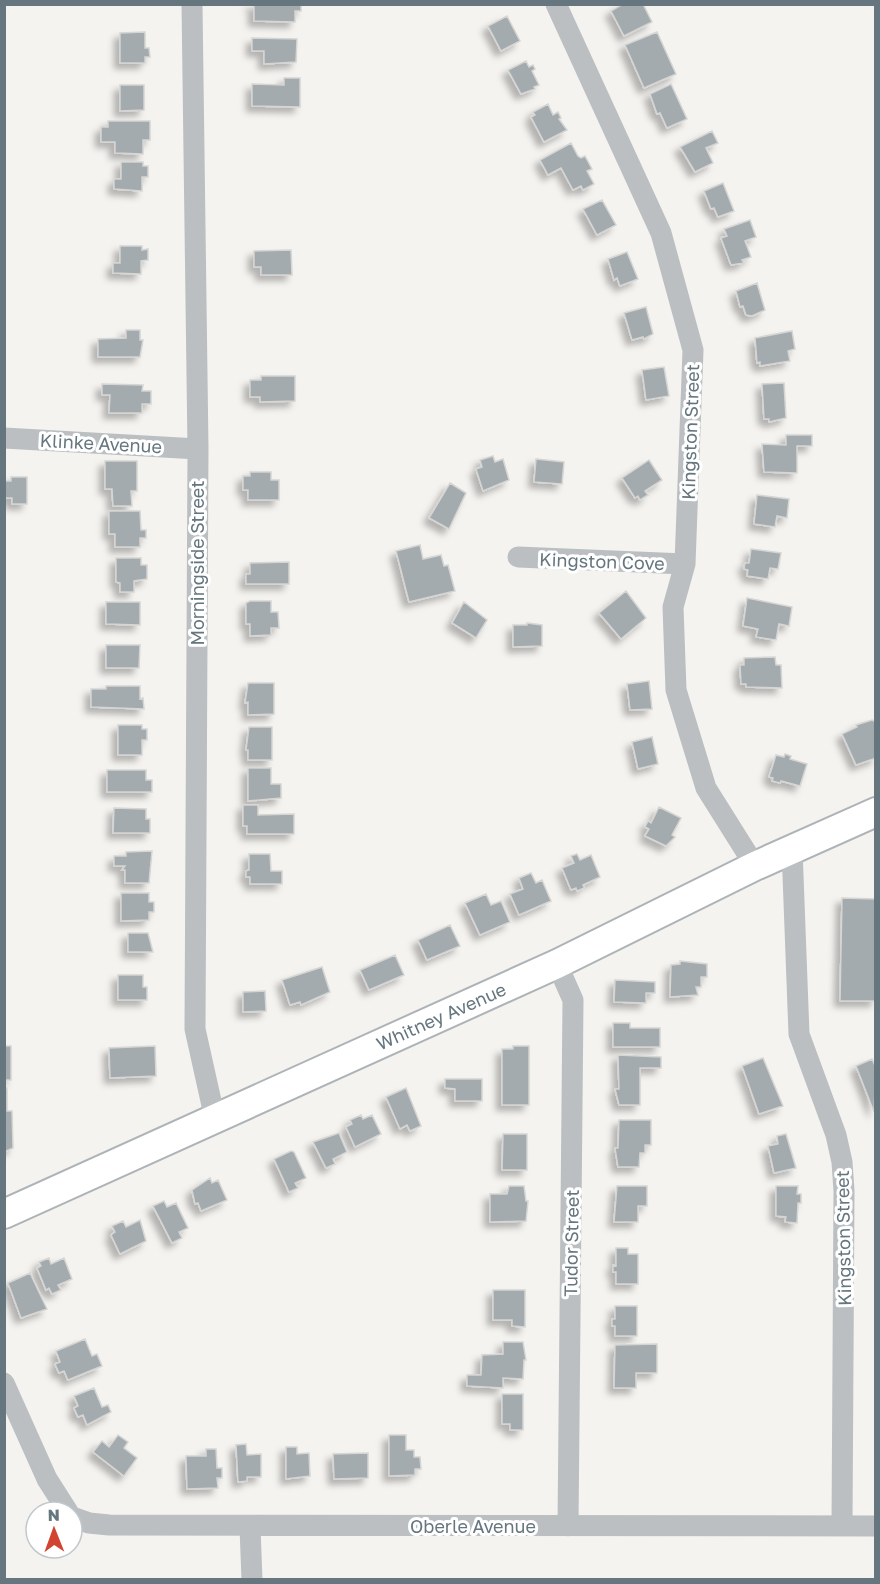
<svg xmlns="http://www.w3.org/2000/svg" width="880" height="1584" font-family="'Golos Text',sans-serif">
<defs>
<filter id="shadow"><feDropShadow dx="-5.5" dy="5.5" stdDeviation="3" flood-color="#0004"/></filter>
</defs>
<rect width="100%" height="100%" fill="#f4f3f0"/>
<path fill="#a3abaf" stroke="#d5d5d3" stroke-width="1.5" filter="url(#shadow)" d="M251,4H301V11H295V22L254,21V6Z
M623,4H643L652,22L624,36L611,11Z
M507,16L520,41L501,51L488,26Z
M145,32V48H149L150,57H145V63H120V33Z
M657,32L676,74L644,88L625,45Z
M252,38L297,39L296,62L264,64V51H252Z
M526,61L529,67L533,65L535,69L532,71L539,85L534,87L535,89L521,94L508,70Z
M284,78H300V107L252,106V84L284,85Z
M671,84L687,119L667,128L660,113L657,114L650,94Z
M120,85H144V110L120,111Z
M548,104L553,115L558,112L561,118L559,119L567,130L544,142L531,117L535,115L533,112Z
M108,121H150V140H143V154L115,153V142H101V127H108Z
M712,131L718,143L706,148L713,163L695,172L680,147Z
M571,143L578,156L581,158L585,156L592,169L587,171L594,184L583,190L581,186L573,190L561,168L548,175L540,160Z
M121,162H143V166H148V177H142V191L114,189V179H121Z
M723,183L734,211L718,217L714,208L711,209L704,191Z
M602,200L616,225L597,235L583,209Z
M750,220L756,237L745,241L751,257L742,260L744,263L731,265L721,238L727,236L724,229Z
M120,246H142V250L148,249V260L141,261V274L113,273V263H120Z
M291,250L292,275H261V267H254V251Z
M627,252L638,279L620,286L617,278L614,280L608,259Z
M757,283L765,310L752,316L746,315L743,306L740,307L736,291Z
M646,307L653,334L644,339L643,337L632,340L624,313Z
M126,330H140V340H143L140,357H98V339L126,338Z
M792,331L795,349L788,351L790,361L760,366V362L757,363L755,338Z
M664,367L669,396L646,400L642,370Z
M261,376H295V401L260,402V397H250V380H261Z
M784,383L786,418L769,422V419H764L762,384Z
M102,384L143,385L142,391H151V404H142V413H109L110,395H102Z
M786,435H812V446H797V473L764,472L762,444L786,445Z
M493,456L495,462L503,459L509,480L483,491L476,469L482,467L480,460Z
M536,459L564,462L562,484L534,482Z
M649,460L662,480L645,491L648,495L640,500L638,496L635,498L622,478Z
M105,461H137V491H131L132,506H113L112,489H105Z
M250,472H271V480H279V500H248V490H243V476H250Z
M11,477H27V504H12V498H4V481H11Z
M450,483L466,493L449,529L429,518Z
M757,495L789,499L787,518L777,516L775,527L754,524Z
M109,511H140L141,530H146V538H140V547H115V534H109Z
M420,545L423,559L441,555L444,566L448,565L455,591L409,602L396,551Z
M751,549L781,553L778,569L770,568L768,579L747,576L748,570L744,569L745,563H749Z
M116,558H141V565H147V579L134,581V592H120V583L116,582Z
M289,562V584H246V574H250V563Z
M626,591L646,618L621,639L599,613Z
M747,598L792,607L789,626L779,624L776,640L756,637L758,629L743,626Z
M250,601H271V612H278L279,628H271V635L250,636V624H246V603Z
M106,602H140V625L106,624Z
M464,602L487,620L476,638L452,623Z
M527,623L542,625V646L513,647V625H527Z
M106,645H140L139,668H106Z
M775,657L776,665H781L782,688L746,687V684H741L740,665H744V658Z
M649,681L652,709L630,710L627,684Z
M248,683H274V714L248,715V702L245,703Z
M106,686H140V699L143,698L144,709L91,707V689H106Z
M872,720L876,722V758L856,765L842,734L857,727L856,725Z
M118,725H142V729H147V740H142V755H118Z
M249,727H272V760H248V750H246Z
M652,737L658,764L638,769L632,742Z
M785,754L791,756L790,759L807,764L800,786L781,781L780,783L772,781L773,778L769,777L776,755L784,757Z
M248,768H271V784H281V798L248,801Z
M107,770H146V780H152V792H107Z
M243,805H258V815L294,814V834H247V826H243Z
M659,807L681,818L672,835L675,837L666,846L645,836L649,829L645,827L648,821L651,823Z
M114,808L146,809V819H150V833H113Z
M152,851L149,883H125V870H122L125,866H114V856H126V852Z
M249,854H270L271,871H282V884H250V877H246V871L249,870Z
M577,854L580,860L591,855L600,877L583,885L584,888L577,891L576,888L571,890L562,868L574,863L571,856Z
M531,873L536,883L542,880L551,901L519,915L510,894L523,889L519,878Z
M121,893H149V902H154V912H149V920L121,921Z
M486,894L491,905L501,901L510,922L480,935L465,903Z
M842,898L876,899V1001H840Z
M450,925L460,946L427,960L418,940Z
M128,933H148L153,952H128Z
M395,955L404,975L369,990L360,970Z
M680,961L707,964V977H701V987H696L698,995L670,997L671,965L680,964Z
M322,967L330,992L301,1005L300,1002L290,1005L282,980Z
M118,975H143V987H147V1000H118Z
M615,980L655,982V993H646V1003L614,1002Z
M265,991L266,1011L243,1012V992Z
M613,1023H630V1028H660V1047H613Z
M4,1046H11V1080H4Z
M155,1046L156,1076L110,1078L109,1048Z
M513,1046H529V1105H502V1049H513Z
M618,1055L661,1057V1068H640V1105H619L615,1089H619Z
M763,1058L783,1106L759,1114L742,1066Z
M872,1059L876,1068L874,1112L856,1066Z
M445,1079H482V1101H455V1089L445,1088Z
M4,1088H7V1111H12L13,1148L4,1152Z
M406,1088L421,1126L410,1131L407,1125L400,1129L386,1097Z
M361,1115L363,1119L372,1115L381,1134L355,1147L346,1127L352,1124L350,1120Z
M619,1120H651V1145H645V1153H640L639,1167H618L615,1148H618Z
M339,1133L347,1152L333,1159L335,1164L326,1168L313,1142Z
M503,1134H527V1170H502Z
M786,1134L796,1168L774,1173L768,1146L778,1144L777,1136Z
M291,1151L294,1152L306,1178L295,1183L298,1188L289,1192L274,1159Z
M210,1178L212,1183L218,1180L227,1200L201,1211L198,1203L195,1204L192,1190Z
M509,1186H524L526,1201H528L526,1221L490,1222V1194H507Z
M617,1186H647V1206H638V1222H614Z
M776,1186H798L797,1194H801V1203H798L797,1223L785,1222L786,1217L776,1216Z
M164,1201L167,1207L176,1203L188,1228L179,1232L182,1238L172,1243L153,1206Z
M140,1220L146,1241L120,1254L111,1235L115,1232L112,1226L123,1221L126,1227Z
M616,1248H628V1254H638V1284H616V1272H613V1265L616,1266Z
M49,1258L51,1264L64,1258L72,1279L58,1285L61,1290L52,1294L49,1288L46,1290L37,1268L41,1266L39,1262Z
M30,1273L47,1309L21,1318L8,1283Z
M493,1290H525V1327L512,1326V1320H493Z
M615,1306H637V1336H615V1326H612V1319H615Z
M85,1339L92,1356L97,1354L102,1366L68,1380L64,1371L59,1373L55,1364L60,1362L56,1351Z
M503,1342H523L526,1360H524L523,1379L503,1378V1388L467,1386V1375H481L482,1355L503,1354Z
M657,1344V1373H636V1388H614L615,1345Z
M94,1388L102,1407L108,1405L111,1412L87,1425L83,1415L78,1417L74,1408L78,1406L74,1396Z
M502,1394H523V1430H510V1424H502Z
M118,1435L128,1442L124,1448L137,1458L124,1476L93,1452L102,1441L109,1447Z
M389,1435H406V1450H414V1457H420L421,1469H415V1475L389,1476Z
M246,1444L247,1455L261,1454V1477H247V1481L238,1482L236,1445Z
M286,1447H297V1454L309,1453L310,1476L286,1479Z
M206,1449H216L217,1468H222V1478H217L218,1488L187,1489L186,1456H206Z
M368,1453V1478L334,1479L333,1454Z"/>
<g fill="none" stroke-linecap="round" stroke-linejoin="round">
<defs>
<path id="secondary" d="M4,1214L557,964L755,866L876,812"/>
</defs>
<use href="#secondary" stroke="#adb3b6" stroke-width="32"/>
<path stroke="#bbbfc2" stroke-width="21" d="M192,4L198,449L195,1029L215,1119
M556,4L661,233L693,350L685,564L673,607L676,690L706,788L755,866
M4,438L198,449
M518,557L685,564
M792,849L799,1034L836,1135L842,1162L844,1191L842,1526
M557,964L573,1000L568,1526
M4,1383L47,1479L68,1512
M72,1517L89,1523L109,1525L876,1526
M250,1527L252,1580"/>
<use href="#secondary" stroke="#fff" stroke-width="28"/>
</g>
<g text-anchor="middle" dominant-baseline="central" stroke-width="6" stroke-linejoin="round" paint-order="stroke">
<g font-size="18" fill="#65767e" stroke="#fff">
<text transform="translate(690 432) rotate(-88)">Kingston Street</text>
<text transform="translate(101 443) rotate(3)">Klinke Avenue</text>
<text transform="translate(602 561) rotate(2)">Kingston Cove</text>
<text transform="translate(197 563) rotate(-90)">Morningside Street</text>
<text transform="translate(441 1016) rotate(-24)">Whitney Avenue</text>
<text transform="translate(843 1238) rotate(-91)">Kingston Street</text>
<text transform="translate(571 1243) rotate(-89)">Tudor Street</text>
<text x="473" y="1526">Oberle Avenue</text>
</g>
</g>
<rect width="880" height="1584" fill="none" stroke="#65767e" stroke-width="12"/>
<g transform="translate(54 1530) rotate(359)"><circle r="28" fill="#ffffff" stroke="#c1c8cb" stroke-width="1.5"/>
<path d="M0-4.5L10 22L0 15L-10 22Z" fill="#d24432"/>
<text y="-9" font-size="16" font-weight="bold" text-anchor="middle" fill="#65767e">N</text>
</g>
</svg>
